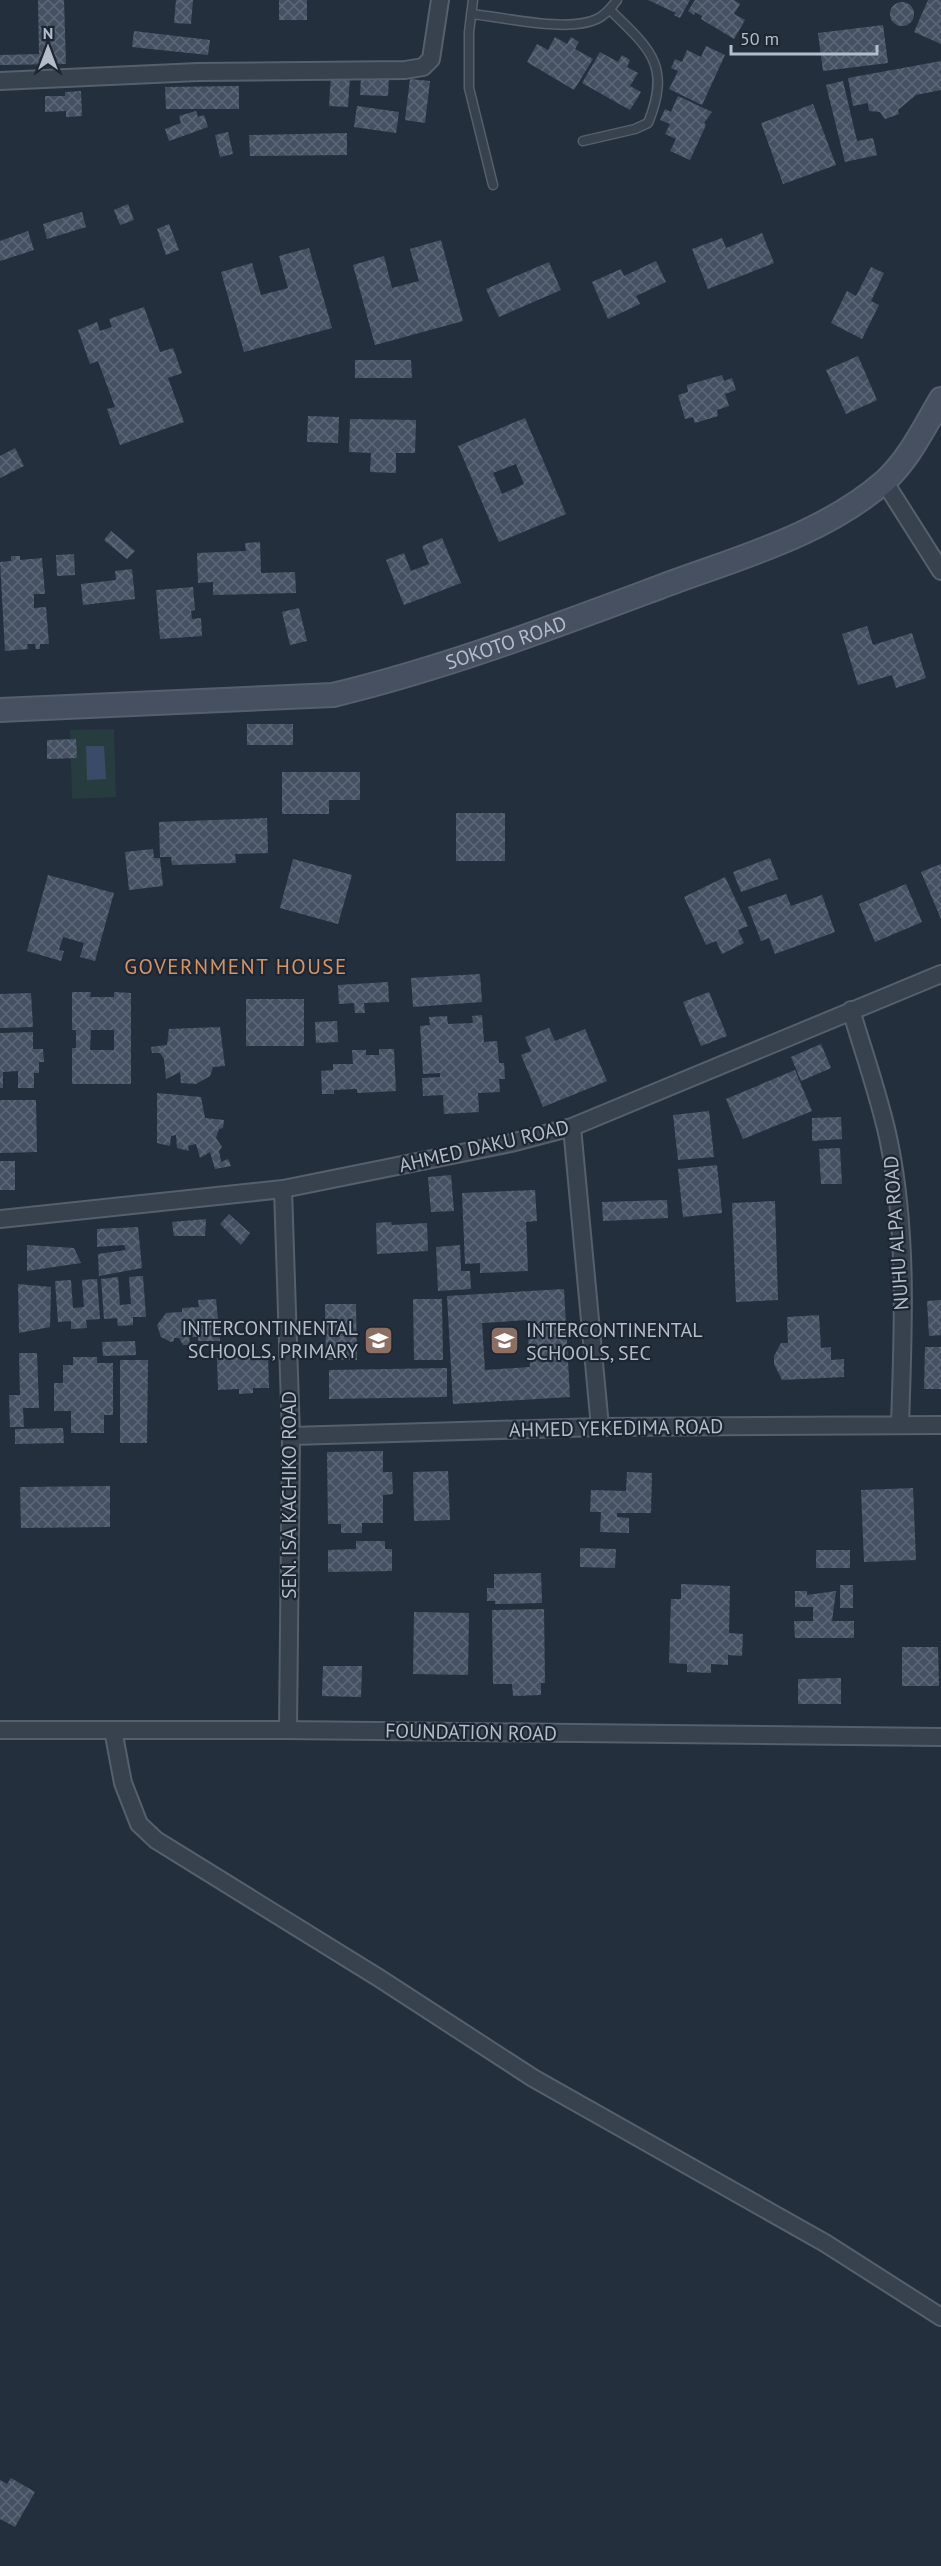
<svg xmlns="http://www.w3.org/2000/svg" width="941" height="2566" font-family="'PT Sans',sans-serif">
<defs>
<pattern id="building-cross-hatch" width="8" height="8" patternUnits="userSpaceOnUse" patternTransform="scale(1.5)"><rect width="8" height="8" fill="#455162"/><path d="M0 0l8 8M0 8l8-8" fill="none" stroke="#5d6877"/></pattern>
</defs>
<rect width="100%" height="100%" fill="#242f3e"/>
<path fill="#263c3f" d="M114,729L116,797L72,799L70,730Z"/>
<path fill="#394c67" d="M86,746H104L106,779L87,780Z"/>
<path fill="url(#building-cross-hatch)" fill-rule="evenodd" d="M38,0H64L66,64L0,65V55L39,54Z
M176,0H193L191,24L174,23Z
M279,0H307V20H279Z
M648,0H690L680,18L674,15L676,13Z
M695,0H734L740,4L734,14L745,20L734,39L701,19L702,16L695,12L694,15L688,11Z
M928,0H941V44L914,32Z
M890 14a12 12 0 1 1 24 0a12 12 0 1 1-24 0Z
M883,25L888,63L823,71L818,33Z
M134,31L210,40L208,55L132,47Z
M555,37L567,44L571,37L579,42L575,49L593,59L574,90L527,62L537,44L548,50Z
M706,46L725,55L702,105L669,89L678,71L671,68L675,59L682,62L687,50L701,57Z
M600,52L618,62L622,55L630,60L627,67L638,73L630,86L641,92L630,110L582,83Z
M941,61V90L916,95L898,110L899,114L885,119L880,112L869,111L868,103L853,106L848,78Z
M331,74L350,76L348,107L329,106Z
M361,77L389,79L388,96L360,95Z
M410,79L430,81L425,123L405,120Z
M843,81L857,141L873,138L877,155L845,162L826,85Z
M239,86V109H166L165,87Z
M81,91L82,116L66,117V111L45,112V96H65V92Z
M678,96L712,112L704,123L706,125L690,160L670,151L676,139L665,134L670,124L660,120L665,109L671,112Z
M813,104L836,165L783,184L761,123Z
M357,106L399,112L396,133L354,127Z
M196,111L198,117L204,115L208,127L169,141L165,129L181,123L179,116Z
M228,132L233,154L220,157L215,135Z
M347,133V155L250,156L249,135Z
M128,204L134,220L120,225L114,210Z
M82,212L86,227L47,239L43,224Z
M169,224L179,250L166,255L157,229Z
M28,231L34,250L0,261V241Z
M762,233L774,263L708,289L692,249L722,238L726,248Z
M441,240L463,321L375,345L353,265L384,256L392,288L419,281L410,249Z
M309,248L332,328L244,352L221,272L252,263L261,295L288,288L279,256Z
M656,261L666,282L636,296L640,304L608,319L592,282L621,269L624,276Z
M549,262L561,290L499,317L486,289Z
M871,267L884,273L871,301L879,305L862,339L831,323L847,291L856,296Z
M144,307L160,352L173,348L182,373L168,378L184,422L120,445L107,409L115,407L98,361L90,364L78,330L97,322L100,331L112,327L109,319Z
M858,356L877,400L846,414L826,370Z
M355,360H411L412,378H355Z
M722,375L724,381L732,378L736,390L725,394L729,406L717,410L718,416L695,423L693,417L685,419L678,395L688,392L687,385Z
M308,416L339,417L338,443L307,442Z
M525,418L566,514L499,542L458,446ZM516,464L524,484L502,494L493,473Z
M350,419L416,420L415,453H396V473L370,472L371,453L349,452Z
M15,448L24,466L0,478V456Z
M111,531L135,551L127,559L104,540Z
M442,538L461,583L404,605L386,560L404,553L411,571L429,564L422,546Z
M260,542L261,573L295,572L296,593L213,595V582L198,583L197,553L246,551L245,543Z
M74,554L75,575L57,576L56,555Z
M11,556H20V560L42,558L45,594H34V608L46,607L49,644H40V649H36L35,644H27L28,649L5,651L0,562L11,561Z
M132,569L135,599L83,605L81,584L116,580L115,571Z
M193,587L195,610L191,611L192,619L201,618L202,636L160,639L156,590Z
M299,608L307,641L290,645L282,612Z
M867,626L873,645L912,633L926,678L896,688L892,675L858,685L842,634Z
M247,724H293V745H247Z
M76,739L77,758L47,759V740Z
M282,772H360V800H329V814H282Z
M456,813H505V861H456Z
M267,818L268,853L235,854L236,863L172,865L171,857H160L159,822Z
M153,849L154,858H160L163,886L129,890L125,852Z
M770,858L778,879L741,892L733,872Z
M293,859L352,875L338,924L280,908Z
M941,864V919L921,872Z
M48,875L114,893L95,961L80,957L84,943L63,937L59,950L64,951L61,961L27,951Z
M725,877L748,926L738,930L744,943L722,954L716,941L706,945L684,897Z
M906,884L922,922L875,942L859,904Z
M786,894L791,906L822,895L835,932L775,954L769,938L761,941L748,907Z
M480,974L482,1002L413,1007L411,978Z
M388,982L389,1002L364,1003L365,1013H355L354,1003L339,1004L338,985Z
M72,992H91L90,997H114V992L131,993V1084H72V1048H76V1030H72ZM91,1030H114V1050H90Z
M709,992L727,1036L701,1046L683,1002Z
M31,993L33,1027L0,1028V994Z
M246,999H304V1046H246Z
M482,1015L484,1042L497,1041L499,1063H504L505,1079H499L500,1092L478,1093L479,1112L444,1114L443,1095L423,1096L422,1078L440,1077V1073L423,1074L420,1026L430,1025L429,1017L447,1016L448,1024L473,1023L472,1016Z
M337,1021L338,1042L316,1043L315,1022Z
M220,1027L225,1066L213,1067L210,1076L196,1084L181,1083L180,1072L166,1079L164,1059L160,1053H152L151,1047L167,1045L169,1029Z
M549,1028L555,1041L585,1029L607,1081L543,1107L521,1055L531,1051L525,1037Z
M33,1032V1049H43L44,1062H39V1073H34V1088H18V1071L3,1072V1088H0V1033Z
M821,1044L831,1068L801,1081L791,1057Z
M379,1049H394L396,1091L357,1093V1089L334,1090V1094H322L321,1071L333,1070V1064H353L352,1050H366V1055H379Z
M795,1070L812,1111L743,1139L726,1099Z
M157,1093L201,1097L205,1118L224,1120L223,1128L219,1129L216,1138L222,1147L219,1151L221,1162L228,1159L231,1166L215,1169L210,1152L200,1158L196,1144L188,1146L189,1151L177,1148L176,1135L171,1136L170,1146L157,1143Z
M0,1100H36L37,1152L0,1153Z
M709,1111L714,1157L678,1160L673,1115Z
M841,1117L842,1139L812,1141V1118Z
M840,1148L842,1184H821L819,1149Z
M0,1161H15V1190H0Z
M717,1165L722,1213L683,1217L678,1169Z
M451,1175L454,1211L431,1212L428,1177Z
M535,1190L537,1221L526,1222L528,1271L480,1273V1263L465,1264L462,1193Z
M667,1200L668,1218L603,1221L602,1202Z
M775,1201L778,1300L736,1302L732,1203Z
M229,1214L250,1233L241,1245L220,1224Z
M206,1219L205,1236H174L172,1222Z
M391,1222L392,1225L427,1223L428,1251L377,1254L376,1223Z
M138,1227L142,1268L99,1276L98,1254L126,1250L124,1245L97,1247V1229Z
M27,1245L74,1248L81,1263L27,1271Z
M460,1245L461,1271H470L471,1289L438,1291L436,1247Z
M143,1276L146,1317H133V1325L118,1326L117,1318L104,1319L101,1279L118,1277L120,1305L131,1304L129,1277Z
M97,1279L100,1319L86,1320L87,1328L71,1329V1321L58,1322L55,1281L71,1280L73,1308L84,1307L82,1280Z
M18,1284L51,1287L50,1327L19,1333Z
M564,1289L570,1397L453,1404L447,1296ZM527,1320L530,1367L485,1370L482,1323Z
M216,1299L220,1341H198V1337H190L189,1345H183L179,1338H174V1341L171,1342L161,1337L157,1325L166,1313L182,1312V1308L199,1307L198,1300Z
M413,1299H442L443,1360H414Z
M941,1300V1335L929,1336L927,1301Z
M325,1304H356L357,1360H326Z
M819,1315L821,1348L831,1347V1360L844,1359V1377L782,1380L774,1364V1356L781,1343H788L787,1317Z
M135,1341L136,1355L103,1356L102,1342Z
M925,1347H941V1389H924Z
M19,1353H37L39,1408H23L24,1427H10L9,1395H20Z
M268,1356L269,1388H253V1393L239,1394V1389L218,1390L217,1358Z
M73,1357H97V1363H113V1415H104V1433H71V1411H54V1383H63V1365H73Z
M120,1360H148L147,1443H120Z
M447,1368V1397L329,1399V1370Z
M63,1428L64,1443L15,1444V1429Z
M383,1451V1472H392L393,1494L383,1495V1523H362V1533H341V1524H328L327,1452Z
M448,1471L450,1520L414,1521L413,1472Z
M627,1472L652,1473L651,1513H617V1517L629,1518V1533L600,1532L601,1512H590L591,1490L626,1491Z
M110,1486V1527L21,1528L20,1487Z
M913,1488L916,1560L864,1562L861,1490Z
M356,1541H385V1549H392V1571L328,1572V1550L356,1549Z
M580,1548L616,1549L615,1568L580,1567Z
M816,1550H850V1568H816Z
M541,1573L542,1603L495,1604V1601H487V1588H494V1574Z
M681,1584L730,1586L729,1633L743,1634L742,1656L728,1655V1665L711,1664V1673L687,1672V1664L669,1663L671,1599H681Z
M840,1585H853V1608H840Z
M795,1591H807V1595L836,1591L832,1621H854V1638H795L794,1621H813V1607H795Z
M544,1609L545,1683H541V1695L513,1696L512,1684H493L492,1610Z
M414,1612L469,1613L468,1675L413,1674Z
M902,1647H938L939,1686H902Z
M323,1666H362L361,1697L322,1696Z
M841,1678V1704H798V1679Z
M11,2478L35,2492L15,2527L0,2519V2480L7,2484Z"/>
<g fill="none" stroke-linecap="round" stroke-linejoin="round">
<defs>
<path id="lane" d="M473,0L469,32V88L493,185
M471,14C504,17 567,33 597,19C605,15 612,7 617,0
M583,141L635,129L648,123C672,65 649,48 610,10"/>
<path id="street" d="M0,81L198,72L405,70L423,67L431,59L440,0
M884,481L941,571
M851,1010C864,1054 880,1098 889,1142C908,1235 903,1331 900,1425
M572,1127L600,1427
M283,1189L291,1436L288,1730
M0,1219L283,1189L511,1143L572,1127L941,974
M291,1436L600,1427L941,1425
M0,1730H288L941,1737
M113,1730L123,1783L139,1824L156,1840L379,1978L533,2078L825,2243L941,2317"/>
<g id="secondary">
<path id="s1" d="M0,710L333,695C445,668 553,627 660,587C737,558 822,536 885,481C910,458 924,427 941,399"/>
</g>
</defs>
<use href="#lane" stroke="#565f6c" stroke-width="11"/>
<use href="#street" stroke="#565f6c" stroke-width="20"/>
<use href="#secondary" stroke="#565f6c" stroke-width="26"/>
<use href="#lane" stroke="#38414e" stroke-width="8"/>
<use href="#street" stroke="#38414e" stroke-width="16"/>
<use href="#secondary" stroke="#465061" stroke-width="22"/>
</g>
<defs>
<symbol id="school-square" viewBox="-11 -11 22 22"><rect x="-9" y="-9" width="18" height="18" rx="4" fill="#8d6e63" stroke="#1d2633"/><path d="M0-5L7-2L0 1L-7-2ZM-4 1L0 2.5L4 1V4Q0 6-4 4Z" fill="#fff"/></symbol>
</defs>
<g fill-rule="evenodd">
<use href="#school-square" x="362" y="1324" width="33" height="33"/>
<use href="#school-square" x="488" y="1324" width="33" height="33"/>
</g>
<g text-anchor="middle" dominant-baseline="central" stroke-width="4.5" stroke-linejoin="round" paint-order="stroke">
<g font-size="20" fill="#b4bcc9" stroke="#1d2633">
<text stroke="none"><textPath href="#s1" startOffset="514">SOKOTO ROAD</textPath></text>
<text transform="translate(484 1146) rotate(-13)">AHMED DAKU ROAD</text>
<text transform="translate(896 1233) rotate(-94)">NUHU ALPA ROAD</text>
<text transform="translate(616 1428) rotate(-1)">AHMED YEKEDIMA ROAD</text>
<text transform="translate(289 1495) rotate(-90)">SEN. ISA KACHIKO ROAD</text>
<text transform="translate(471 1732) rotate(1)">FOUNDATION ROAD</text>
</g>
<g font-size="20" fill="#b4bcc9" stroke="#1d2633" text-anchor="end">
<text x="358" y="1328">INTERCONTINENTAL<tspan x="358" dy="23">SCHOOLS, PRIMARY</tspan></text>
<text x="526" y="1330" text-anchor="start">INTERCONTINENTAL<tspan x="526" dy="23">SCHOOLS, SEC</tspan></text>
</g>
<g font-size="21" letter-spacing="1.5" fill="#d59563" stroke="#1d2633">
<text x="236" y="966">GOVERNMENT HOUSE</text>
</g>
</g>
<g transform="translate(48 48)" stroke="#1d2633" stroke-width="4.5" paint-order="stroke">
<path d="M0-4.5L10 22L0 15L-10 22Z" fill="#b4bcc9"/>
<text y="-9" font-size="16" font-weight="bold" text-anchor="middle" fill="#b4bcc9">N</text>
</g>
<path d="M731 45v9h146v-9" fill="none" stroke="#b4bcc9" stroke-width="3"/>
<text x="740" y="45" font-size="18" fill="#b4bcc9" stroke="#1d2633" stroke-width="4.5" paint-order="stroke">50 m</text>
</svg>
